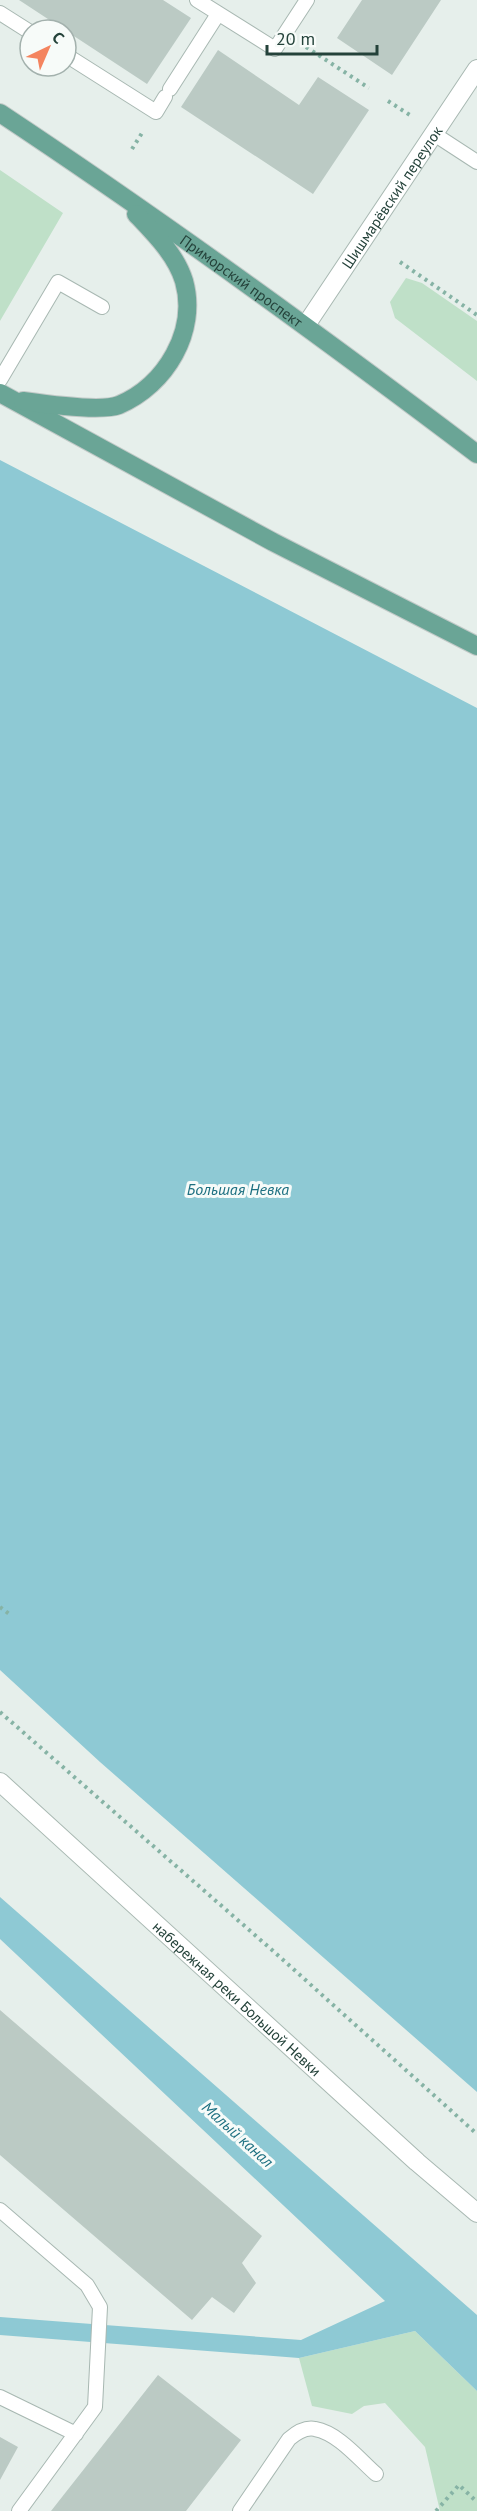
<svg xmlns="http://www.w3.org/2000/svg" width="477" height="2511" font-family="'PT Sans',sans-serif">
<rect width="100%" height="100%" fill="#e6efeb"/>
<path fill="#bfe0c8" d="M0,170L63,213L0,321Z
M406,278L422,283L477,321V381L395,318L390,302Z
M415,2331L477,2391V2511H440L425,2447L385,2403L364,2406L352,2414L312,2406L299,2358Z"/>
<path fill="#8ec9d4" d="M0,460L477,708V2092L100,1762L0,1670Z
M0,1897L477,2315V2391L415,2331L299,2358L0,2335V2317L301,2340L385,2301L0,1939Z"/>
<path fill="#bbcac4" d="M19,0H163L191,18L147,84Z
M362,0H441L392,75L337,38Z
M218,50L299,105L318,77L369,110L313,194L181,107Z
M0,2010L262,2236L242,2263L256,2283L234,2313L212,2297L192,2320L0,2155Z
M158,2375L241,2440L186,2511H51Z
M0,2437L18,2447L0,2480Z"/>
<g fill="none" stroke-linecap="round" stroke-linejoin="round">
<defs>
<path id="service" d="M197,0L275,49L307,0
M0,13L30,32
M66,55L156,112L165,97
M170,89L218,14
M434,134L477,162
M0,380L58,282L102,307
M0,2210L87,2285L100,2307L95,2407L19,2511
M0,2397L76,2434
M240,2511L289,2439C296,2433 306,2427 315,2429C338,2433 359,2459 376,2474"/>
<g id="minor">
<path id="s1" d="M0,1782L417,2162L477,2213"/>
</g>
<g id="tertiary">
<path id="s2" d="M306,325L477,69"/>
</g>
<g id="primary">
<path id="s3" d="M0,113C163,221 321,336 477,454"/>
<path d="M0,393L273,542L477,646"/>
<path d="M23,401C44,404 101,412 119,405C166,385 198,331 184,281C176,255 155,234 136,214"/>
</g>
</defs>
<use href="#service" stroke="#a8b8b2" stroke-width="16"/>
<use href="#minor" stroke="#a8b8b2" stroke-width="20"/>
<use href="#tertiary" stroke="#a8b8b2" stroke-width="20"/>
<use href="#primary" stroke="#c2cac8" stroke-width="20"/>
<path stroke="#86b3a5" stroke-width="4" stroke-dasharray="3 4.5" stroke-linecap="butt" d="M306,47L369,88
M388,101L413,117
M132,149L142,133
M400,262L477,315
M0,1607L12,1616
M0,1712L272,1950L477,2134
M436,2511L459,2485L477,2502"/>
<use href="#service" stroke="#fff" stroke-width="14"/>
<use href="#minor" stroke="#fff" stroke-width="18"/>
<use href="#tertiary" stroke="#fff" stroke-width="18"/>
<use href="#primary" stroke="#6aa596" stroke-width="18"/>
</g>
<g text-anchor="middle" dominant-baseline="central" stroke-width="6" stroke-linejoin="round" paint-order="stroke">
<g font-size="15" fill="#24423a" stroke="#f7fbf9">
<text stroke="none"><textPath href="#s2" startOffset="154">Шишмарёвский переулок</textPath></text>
<text stroke="none"><textPath href="#s3" startOffset="294">Приморский проспект</textPath></text>
<text stroke="none"><textPath href="#s1" startOffset="321">набережная реки Большой Невки</textPath></text>
</g>
<g font-size="16" font-style="italic" fill="#1c6f80" stroke="#f7fbf9">
<text x="238" y="1189">Большая Невка</text>
<text transform="translate(238 2134) rotate(42)">Малый канал</text>
</g>
</g>
<g transform="translate(48 48) rotate(44)"><circle r="28" fill="#f7fbf9" stroke="#a3b1ad" stroke-width="1.5"/>
<path d="M0-4.5L10 22L0 15L-10 22Z" fill="#f4845f"/>
<text y="-9" font-size="16" font-weight="bold" text-anchor="middle" fill="#24423a">С</text>
</g>
<path d="M267 45v9h110v-9" fill="none" stroke="#24423a" stroke-width="3"/>
<text x="276" y="45" font-size="18" fill="#24423a" stroke="#f7fbf9" stroke-width="4.5" paint-order="stroke">20 m</text>
</svg>
